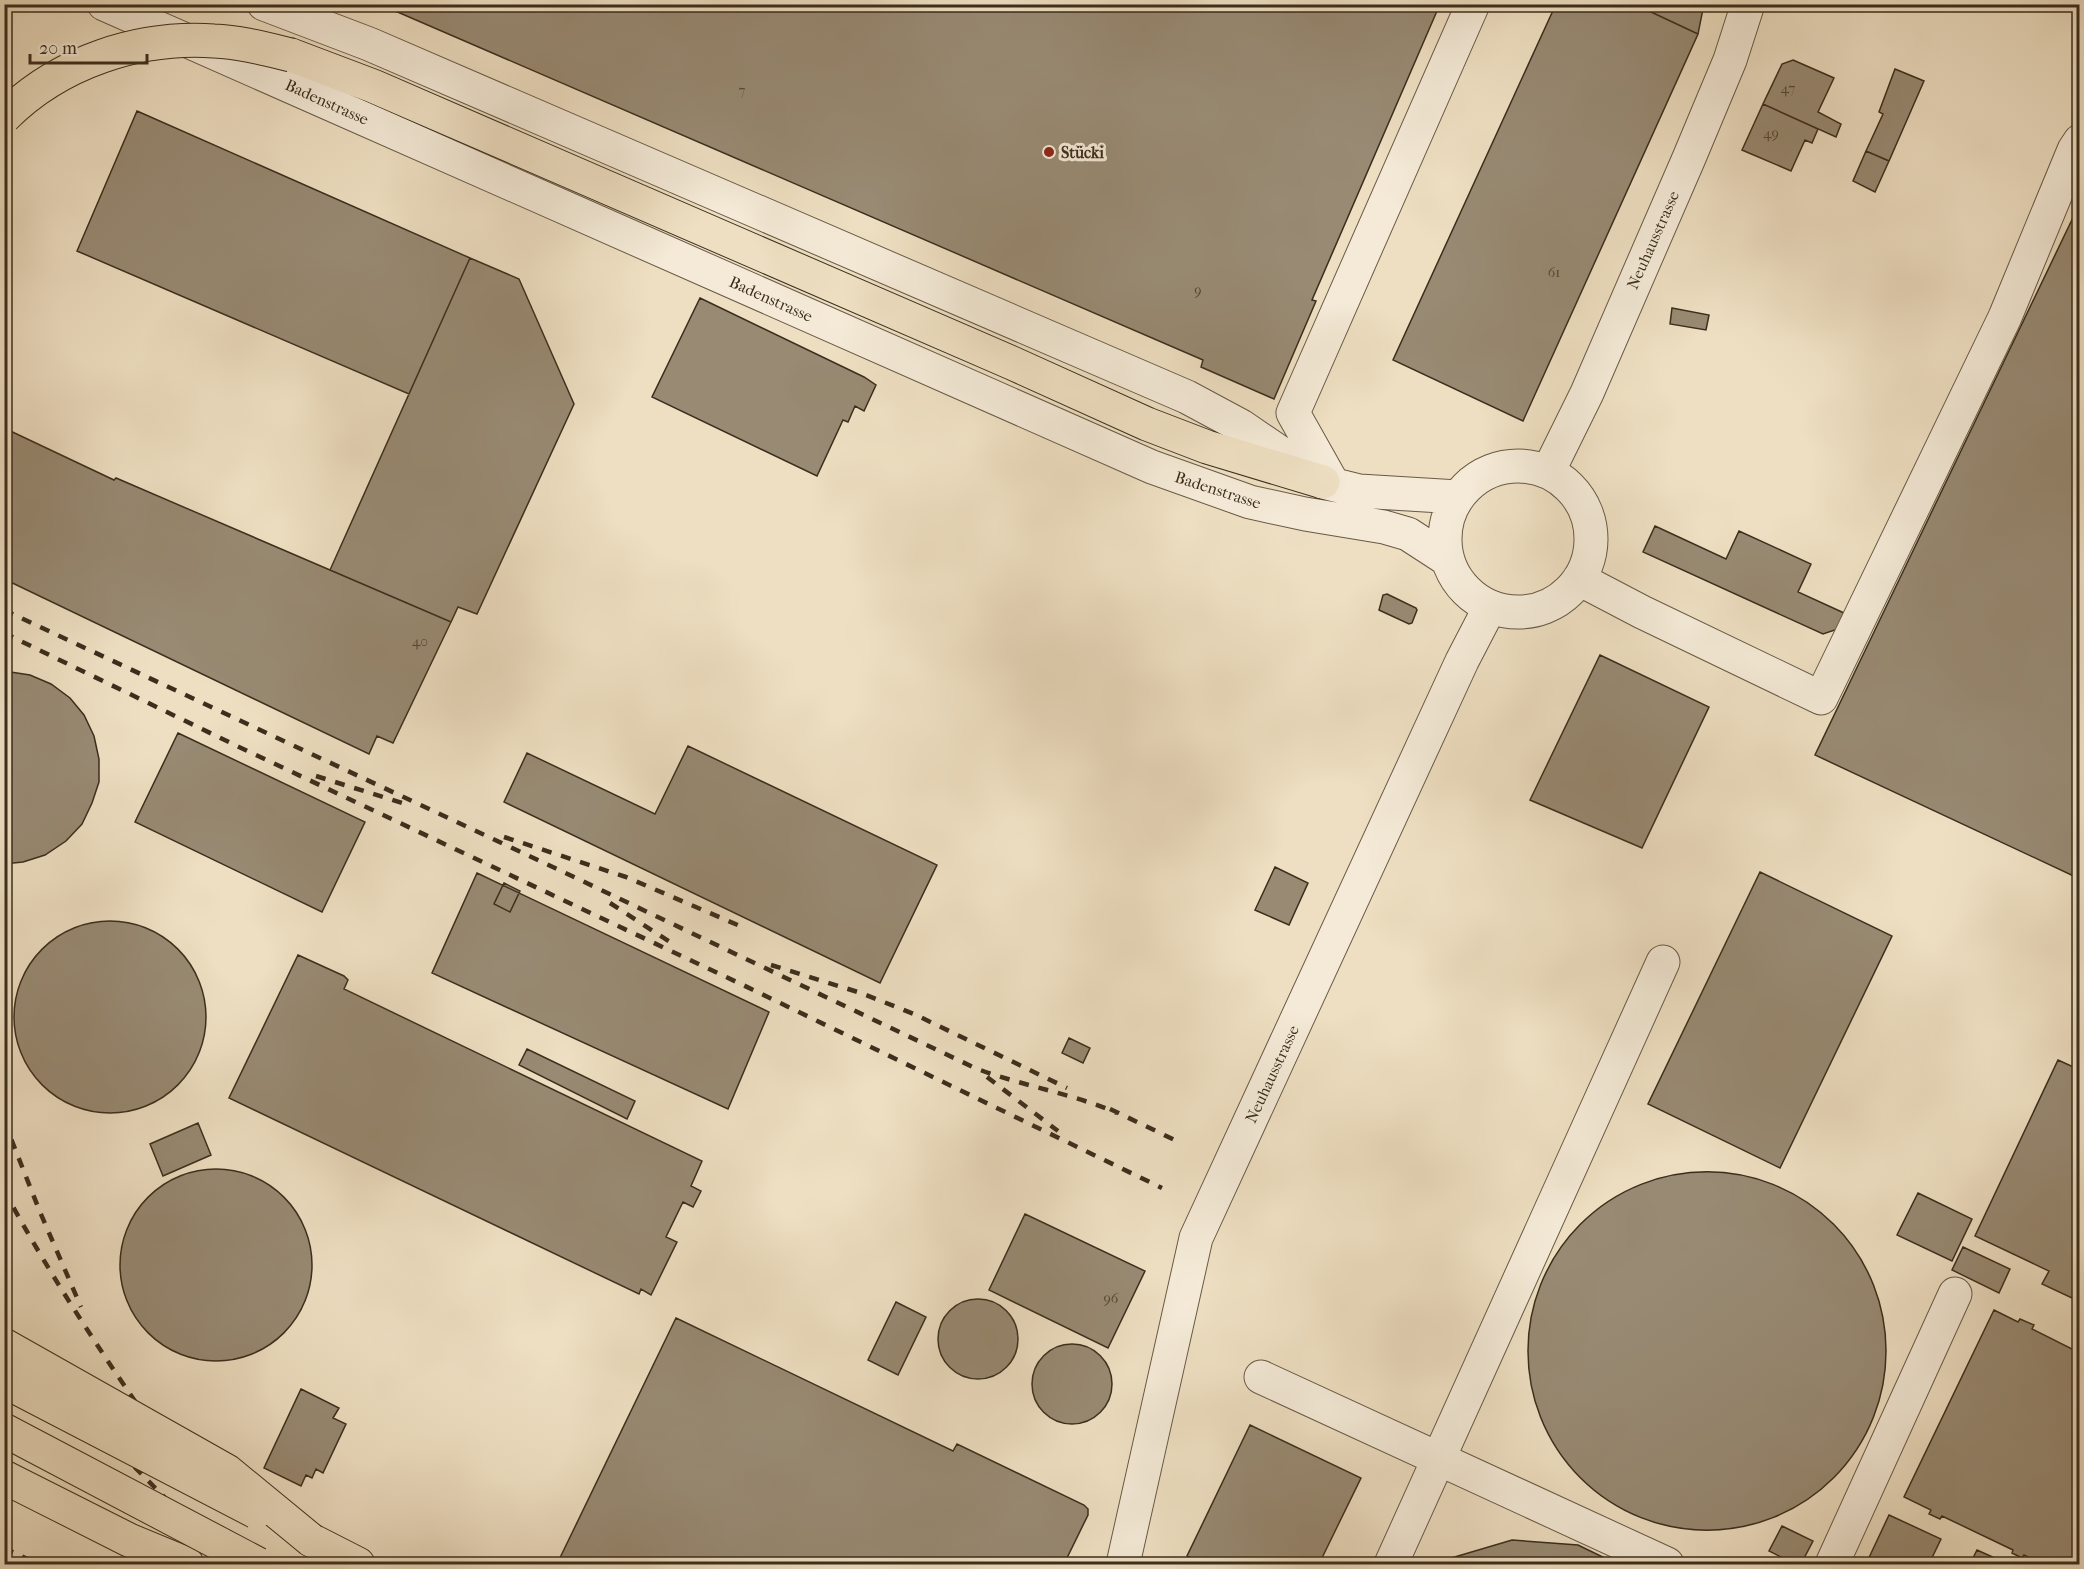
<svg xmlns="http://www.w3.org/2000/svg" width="2084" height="1569" font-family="'IM FELL French Canon',serif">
<rect width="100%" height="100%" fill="#eedfc2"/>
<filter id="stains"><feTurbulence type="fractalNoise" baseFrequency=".00333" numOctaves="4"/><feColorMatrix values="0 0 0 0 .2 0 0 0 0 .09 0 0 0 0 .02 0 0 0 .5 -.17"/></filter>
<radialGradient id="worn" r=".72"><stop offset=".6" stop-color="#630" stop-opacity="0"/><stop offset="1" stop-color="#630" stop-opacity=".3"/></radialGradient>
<path fill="#988a73" stroke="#3b2e1d" stroke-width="1.5" d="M379,4H1440L1312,300L1316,301L1274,399L1201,367L1203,360Z
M1556,4H1634L1698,34L1523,421L1393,360Z
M1634,4H1704L1698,34Z
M1793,60L1834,78L1818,112L1841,124L1836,137L1763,104L1782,64Z
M1895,69L1924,81L1889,161L1866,151L1883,114L1879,112Z
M1763,104L1818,129L1812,143L1805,140L1791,171L1742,150Z
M137,111L470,258L409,394L77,251Z
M1866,151L1889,161L1875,192L1853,181Z
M2080,203V879L1815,755Z
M470,258L519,279L574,404L477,614L458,607L451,622L330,570Z
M700,298L864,377L876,385L864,411L855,406L848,422L843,420L817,476L652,397Z
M1672,308L1709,315L1706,330L1670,324Z
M4,428L114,480L116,478L451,622L393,743L377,736L369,754L4,579Z
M1655,526L1726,559L1739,531L1811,564L1798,592L1844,613L1838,629L1823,634L1643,552Z
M1387,594L1416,608L1417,610L1412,623L1409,624L1379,610L1383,595Z
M1600,655L1709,707L1642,848L1530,800Z
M4,671L30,675L51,684L70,698L84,715L94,736L99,759V782L92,803L82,824L66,841L45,855L23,862L4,864Z
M178,733L365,822L322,912L135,822Z
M688,746L937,865L880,983L504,802L527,753L655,814Z
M1275,867L1308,883L1289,925L1255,910Z
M1760,872L1892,936L1780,1168L1648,1104Z
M477,873L769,1012L728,1109L432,973Z
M504,883L520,891L510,912L494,904Z
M14 1017a96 96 0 1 1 192 0a96 96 0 1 1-192 0Z
M298,955L344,976L348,980L344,989L702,1161L691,1186L701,1191L693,1207L683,1202L666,1237L677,1242L651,1295L641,1289L639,1294L229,1098Z
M1069,1038L1090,1048L1083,1063L1062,1053Z
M527,1049L635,1101L627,1119L519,1065Z
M2058,1060L2080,1070V1282L2072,1298L2042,1284L2049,1271L1975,1236Z
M198,1123L211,1155L163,1176L150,1144Z
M120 1265a96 96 0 1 1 192 0a96 96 0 1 1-192 0Z
M1528 1351a179 179 0 1 1 358 0a179 179 0 1 1-358 0Z
M1918,1193L1972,1219L1952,1261L1897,1235Z
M1025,1214L1145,1271L1108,1348L989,1290Z
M1963,1247L2010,1269L1999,1293L1952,1270Z
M2080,1282V1302L2072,1298Z
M938 1339a40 40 0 1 1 80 0a40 40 0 1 1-80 0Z
M896,1302L926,1317L898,1375L868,1360Z
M1994,1310L2018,1322L2020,1319L2034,1325L2032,1329L2080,1353V1564H2043L2024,1555L2022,1558L2012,1553L2013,1550L1942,1516L1940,1519L1929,1514L1931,1510L1904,1497Z
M676,1318L953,1451L957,1444L1084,1505L1088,1509V1515L1064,1564H557Z
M1032 1384a40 40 0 1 1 80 0a40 40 0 1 1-80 0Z
M301,1389L339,1408L333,1418L346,1424L323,1473L316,1469L312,1478L306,1475L301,1486L264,1468Z
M1250,1425L1361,1478L1319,1564H1205L1187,1556Z
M1889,1515L1941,1539L1929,1564H1866Z
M1782,1526L1813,1541L1801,1564H1795L1769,1551Z
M1512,1540L1578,1545L1617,1564H1441L1448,1559Z
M1977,1550L2008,1564H1970Z"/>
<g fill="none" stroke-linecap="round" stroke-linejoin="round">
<defs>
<path id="minor" d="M104,4L1152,467L1250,502L1305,514L1384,527L1408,534L1448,560
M264,4L369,44L1187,397L1241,426L1323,482L1359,491L1458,497
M1445 539a73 73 0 1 1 146 0a73 73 0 1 1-146 0Z
M1548,472L1587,393L1689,158L1730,60L1748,4
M1333,484L1293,413L1473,4
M1579,579L1642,612L1821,698L2005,317L2074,150L2080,141
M1261,1377L1667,1564
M1123,1564L1196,1238L1462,661L1490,607
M1391,1564L1663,962
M1832,1564L1955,1294"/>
<path id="highway" d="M291,55L373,86L1012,363L1147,424L1207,447L1323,482
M4,1477L129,1540L187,1564
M311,1540L358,1564"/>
</defs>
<use href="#minor" stroke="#685a46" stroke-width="35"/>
<use href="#highway" stroke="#3b2e1d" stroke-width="35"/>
<use href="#minor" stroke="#f4ead7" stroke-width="33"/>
<use href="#highway" stroke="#eedfc2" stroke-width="33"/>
<path stroke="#3b2e1d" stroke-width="4.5" stroke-dasharray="10 10" stroke-linecap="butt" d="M4,610L555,868L975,1068C1022,1086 1071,1093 1117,1113
M4,633L237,746L743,985L1162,1188
M316,776L402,803
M504,837L626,877L740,926
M610,903L673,944
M771,965L861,993L914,1014L1067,1088
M987,1077L1058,1131
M1110,1109L1181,1143
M4,1121L40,1212L81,1307
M4,1190C60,1295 129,1393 197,1491
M4,1327L31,1352
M4,1344L55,1381L106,1438L176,1509L240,1564
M4,1548L38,1564"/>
<defs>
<path id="highway-bridge" d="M4,117C59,62 138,36 214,41C240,42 266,49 291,55
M4,1345L227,1471L311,1540
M4,1381L256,1512
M4,1430L258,1564"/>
</defs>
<use href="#highway-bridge" stroke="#3b2e1d" stroke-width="35" stroke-linecap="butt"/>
<use href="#highway-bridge" stroke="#eedfc2" stroke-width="33"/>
</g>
<circle fill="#8f2418" stroke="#f4ead7" stroke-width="2" cx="1049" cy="152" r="6"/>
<g text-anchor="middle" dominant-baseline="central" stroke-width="6" stroke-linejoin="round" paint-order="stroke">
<g font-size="14" fill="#524532">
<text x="1788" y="88">47</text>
<text x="742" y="90">7</text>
<text x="1771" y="133">49</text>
<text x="1554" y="272">61</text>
<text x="1198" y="290">9</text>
<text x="420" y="641">40</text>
<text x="1111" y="1298">96</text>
</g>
<g font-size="16" fill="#3b2e1d" stroke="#f4ead7">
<text transform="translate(327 102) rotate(24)">Badenstrasse</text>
<text transform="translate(1653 240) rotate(-66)">Neuhausstrasse</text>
<text transform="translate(771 299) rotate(24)">Badenstrasse</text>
<text transform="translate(1218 490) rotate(18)">Badenstrasse</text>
<text transform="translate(1272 1074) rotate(-65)">Neuhausstrasse</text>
</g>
<g font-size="16" font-weight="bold" fill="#3b2e1d" stroke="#f4ead7" text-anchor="start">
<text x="1061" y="152">Stücki</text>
</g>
</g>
<rect width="2084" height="1569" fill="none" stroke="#eedfc2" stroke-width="24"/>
<rect x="6" y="6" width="2072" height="1557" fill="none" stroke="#3b2e1d" stroke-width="3"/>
<rect x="12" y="12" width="2060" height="1545" fill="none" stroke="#3b2e1d" stroke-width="1.5"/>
<path d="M30 54v9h117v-9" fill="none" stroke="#3b2e1d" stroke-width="3"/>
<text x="39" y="54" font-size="18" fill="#3b2e1d" stroke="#f4ead7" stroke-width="4.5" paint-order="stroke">20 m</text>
<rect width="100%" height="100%" filter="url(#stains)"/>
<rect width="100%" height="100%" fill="url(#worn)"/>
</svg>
